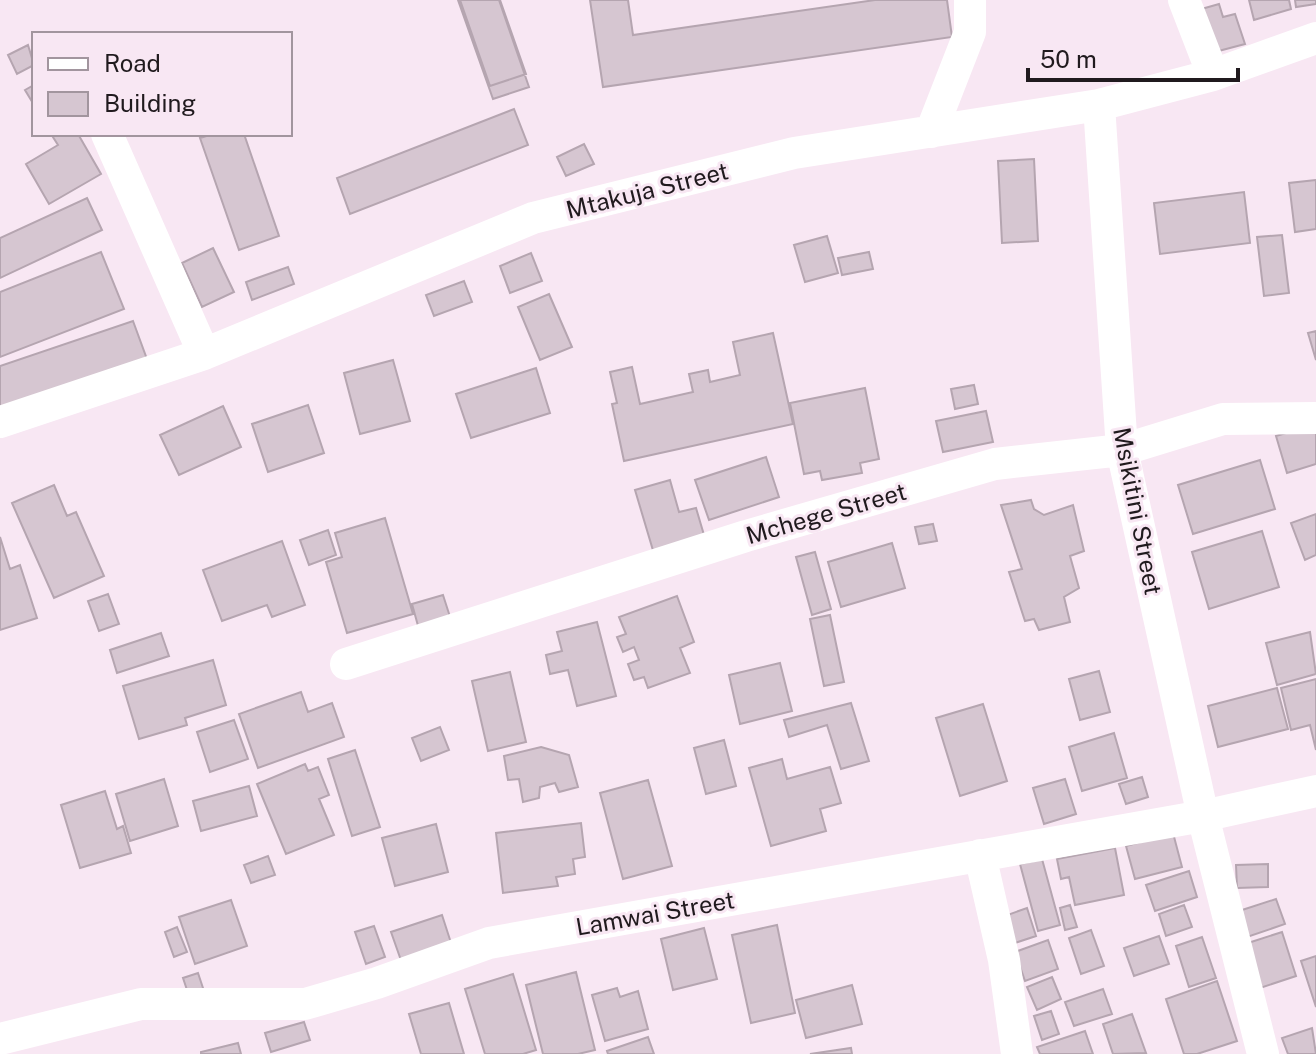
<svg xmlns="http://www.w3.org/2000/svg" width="1316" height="1054" font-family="'Public Sans',sans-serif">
<rect width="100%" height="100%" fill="#f8e7f3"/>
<path fill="#d6c6d1" stroke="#b5a5b0" stroke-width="2" d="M458,0H499L529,87L493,99Z
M460,0H500L526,74L490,86Z
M590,0H628L633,35L875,0H947L952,37L603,87Z
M1249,0H1289L1291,9L1254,20Z
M1295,0H1316V4L1296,7Z
M1219,4L1223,17L1235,14L1245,44L1211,53L1198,10Z
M28,45L34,65L17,74L8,55Z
M34,85V105L25,90Z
M514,109L528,145L350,214L337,178Z
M51,134H78L101,174L49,204L26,164L58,145Z
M213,134H244L279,236L239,250L200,138Z
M584,144L594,164L566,176L557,157Z
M1034,159L1038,241L1002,243L998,161Z
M1316,180V229L1295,232L1289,183Z
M1244,192L1250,243L1160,254L1154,203Z
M87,198L102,230L0,278V238Z
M1282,235L1289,293L1264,296L1257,237Z
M827,236L838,273L805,282L794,245Z
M213,248L234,292L202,307L182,263Z
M101,252L124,309L0,357V292Z
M869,252L873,269L842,275L838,258Z
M531,253L542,281L510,293L500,266Z
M288,267L294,284L252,300L246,282Z
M464,281L472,302L434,316L426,295Z
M549,294L572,347L540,360L518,307Z
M133,321L148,362L0,412V366Z
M1316,331V360L1308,333Z
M773,333L793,424L624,461L612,404L617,403L610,372L632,367L640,404L693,392L689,374L708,370L710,382L740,375L733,342Z
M393,360L410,421L360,434L344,373Z
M536,368L550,413L471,438L456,394Z
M974,385L978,404L955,409L951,389Z
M865,388L879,459L860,463L862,473L822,480L820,471L804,474L790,403Z
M308,405L324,453L268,472L252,424Z
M223,406L241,447L179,475L160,435Z
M986,411L993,442L943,452L936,421Z
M1316,424V464L1287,473L1276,436Z
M766,457L779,497L709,520L695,480Z
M1260,460L1275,509L1193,534L1178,485Z
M670,480L679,512L696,508L704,535L655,557L635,490Z
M54,485L67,516L76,512L104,576L54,598L12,503Z
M1031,500L1034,509L1044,515L1073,505L1084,551L1070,556L1079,588L1064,597L1070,622L1039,630L1034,619L1025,621L1009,572L1022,569L1001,505Z
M1316,514V555L1305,560L1291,523Z
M385,518L413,614L347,633L326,562L342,557L335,533Z
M933,524L937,541L919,544L915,527Z
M328,530L336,555L309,565L300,540Z
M1262,531L1279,587L1209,609L1192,552Z
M0,537L10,569L20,565L37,618L0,630Z
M282,541L305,605L272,617L267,605L222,621L203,570Z
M892,543L905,588L841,607L828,562Z
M815,552L831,609L812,615L796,557Z
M108,594L119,624L99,631L88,601Z
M443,595L452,623L420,633L412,604Z
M677,596L694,642L680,648L690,673L648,688L644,677L634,680L628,664L639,660L634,647L623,652L617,637L626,634L619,617Z
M830,615L844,682L824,686L810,619Z
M597,622L616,696L577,706L568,670L550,674L546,655L562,651L557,632Z
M1310,632L1316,674L1277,685L1266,643Z
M161,633L169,656L117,673L110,650Z
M213,660L226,705L185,718L187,725L139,739L123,686Z
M780,663L792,711L740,724L729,675Z
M1099,671L1110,712L1080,720L1069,679Z
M510,672L526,742L488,751L472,681Z
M1316,679V750L1310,725L1291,730L1281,688Z
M1277,688L1288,729L1218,747L1208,706Z
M301,692L308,712L332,703L344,737L258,768L239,714Z
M851,703L869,761L841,769L827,725L789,737L784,720Z
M983,704L1007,781L960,796L936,718Z
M234,720L248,759L210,772L197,732Z
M440,727L449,750L421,761L412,738Z
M1114,733L1127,778L1082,791L1069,747Z
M724,740L736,786L706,794L694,748Z
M541,747L569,755L578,787L559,792L555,783L540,787L539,798L523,802L519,779L508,780L504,756Z
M355,750L380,827L352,836L328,759Z
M782,759L787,779L830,767L841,803L820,809L826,831L771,846L749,768Z
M305,764L308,771L318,767L329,795L319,799L334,835L286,854L257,784Z
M1142,777L1148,797L1126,804L1119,784Z
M164,779L178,826L130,841L116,794Z
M1065,779L1076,814L1044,824L1033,788Z
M648,780L672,866L623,879L600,793Z
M249,786L257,816L201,831L193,801Z
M105,791L117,829L123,826L131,853L80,868L61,805Z
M581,823L585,857L573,859L575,874L556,877L558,886L503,893L496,833Z
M436,824L448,872L395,886L382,838Z
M1173,833L1182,867L1135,879L1126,846Z
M1115,848L1124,895L1075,905L1069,877L1061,879L1057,859Z
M268,856L275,875L251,883L244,865Z
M1042,859L1060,925L1038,931L1020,864Z
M1268,864V887L1237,888L1236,865Z
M1189,871L1197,897L1155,911L1146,885Z
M1276,899L1285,924L1244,938L1236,912Z
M231,900L247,946L195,964L179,917Z
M1070,905L1077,927L1065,930L1060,908Z
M1184,905L1192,927L1166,936L1159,914Z
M1027,908L1036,936L1009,945L999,918Z
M442,915L453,949L403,966L391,932Z
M777,925L795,1013L751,1023L732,935Z
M374,926L385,957L366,964L355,932Z
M177,927L187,952L174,957L165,932Z
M704,928L717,979L673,990L661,939Z
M1091,930L1104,966L1081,974L1069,938Z
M1282,932L1296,976L1260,988L1245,944Z
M1159,936L1169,964L1134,976L1124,948Z
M1202,937L1216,978L1189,987L1176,946Z
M1048,940L1058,969L1025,981L1015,952Z
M1316,956V1007L1301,961Z
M576,972L595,1050L578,1054H543L526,985Z
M198,973L204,991L189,996L183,978Z
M513,974L536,1050L523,1054H485L465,989Z
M1052,977L1061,999L1037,1010L1027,987Z
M1217,981L1237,1041L1197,1054H1184L1166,999Z
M852,985L862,1024L806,1038L796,1000Z
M617,988L620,997L638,991L648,1029L605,1041L592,995Z
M1103,989L1112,1014L1074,1026L1065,1002Z
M449,1003L464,1054H421L409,1014Z
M1051,1011L1059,1034L1042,1040L1034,1016Z
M1132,1014L1146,1053L1113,1054L1103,1024Z
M304,1022L310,1040L271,1052L265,1033Z
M1312,1028L1316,1054H1288L1282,1038Z
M1085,1031L1093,1054H1040L1037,1047Z
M648,1037L654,1054H608L607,1051Z
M238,1043L241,1054H201V1052Z
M851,1048L852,1054H810Z"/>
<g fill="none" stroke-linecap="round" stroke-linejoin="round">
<path stroke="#fff" stroke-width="32" d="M1184,0L1213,75
M1099,105L1122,450L1203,816L1263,1054
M931,132L970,32V0
M107,134L204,354
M0,422L204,354L533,218L794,153L1099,105L1213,75L1316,38
M346,664L746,536L995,464L1122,450L1223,419L1316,418
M980,855L1004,960L1017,1054
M0,1039L141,1004H305L377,983L489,943L1203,816L1316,791"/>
</g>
<g text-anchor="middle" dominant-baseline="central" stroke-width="6" stroke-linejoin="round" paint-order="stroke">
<g font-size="24" fill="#201a1e" stroke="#f8e7f3">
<text transform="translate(647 190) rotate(-14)">Mtakuja Street</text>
<text transform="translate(1138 511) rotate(79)">Msikitini Street</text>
<text transform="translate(826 513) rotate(-16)">Mchege Street</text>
<text transform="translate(655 913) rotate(-10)">Lamwai Street</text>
</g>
</g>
<rect x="32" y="32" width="260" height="104" fill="#f8e7f3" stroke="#a2959e" stroke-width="2"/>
<rect x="48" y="58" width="40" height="12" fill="#ffffff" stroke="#a2959e" stroke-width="2"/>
<text x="104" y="72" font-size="24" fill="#201a1e">Road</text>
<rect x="48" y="92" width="40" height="24" fill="#d6c6d1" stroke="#a2959e" stroke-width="2"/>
<text x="104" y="112" font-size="24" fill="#201a1e">Building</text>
<path d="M1028 68v12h210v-12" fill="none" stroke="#201a1e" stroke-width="4"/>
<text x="1040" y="68" font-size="24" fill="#201a1e" stroke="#f8e7f3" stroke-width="6" paint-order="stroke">50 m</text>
</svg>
